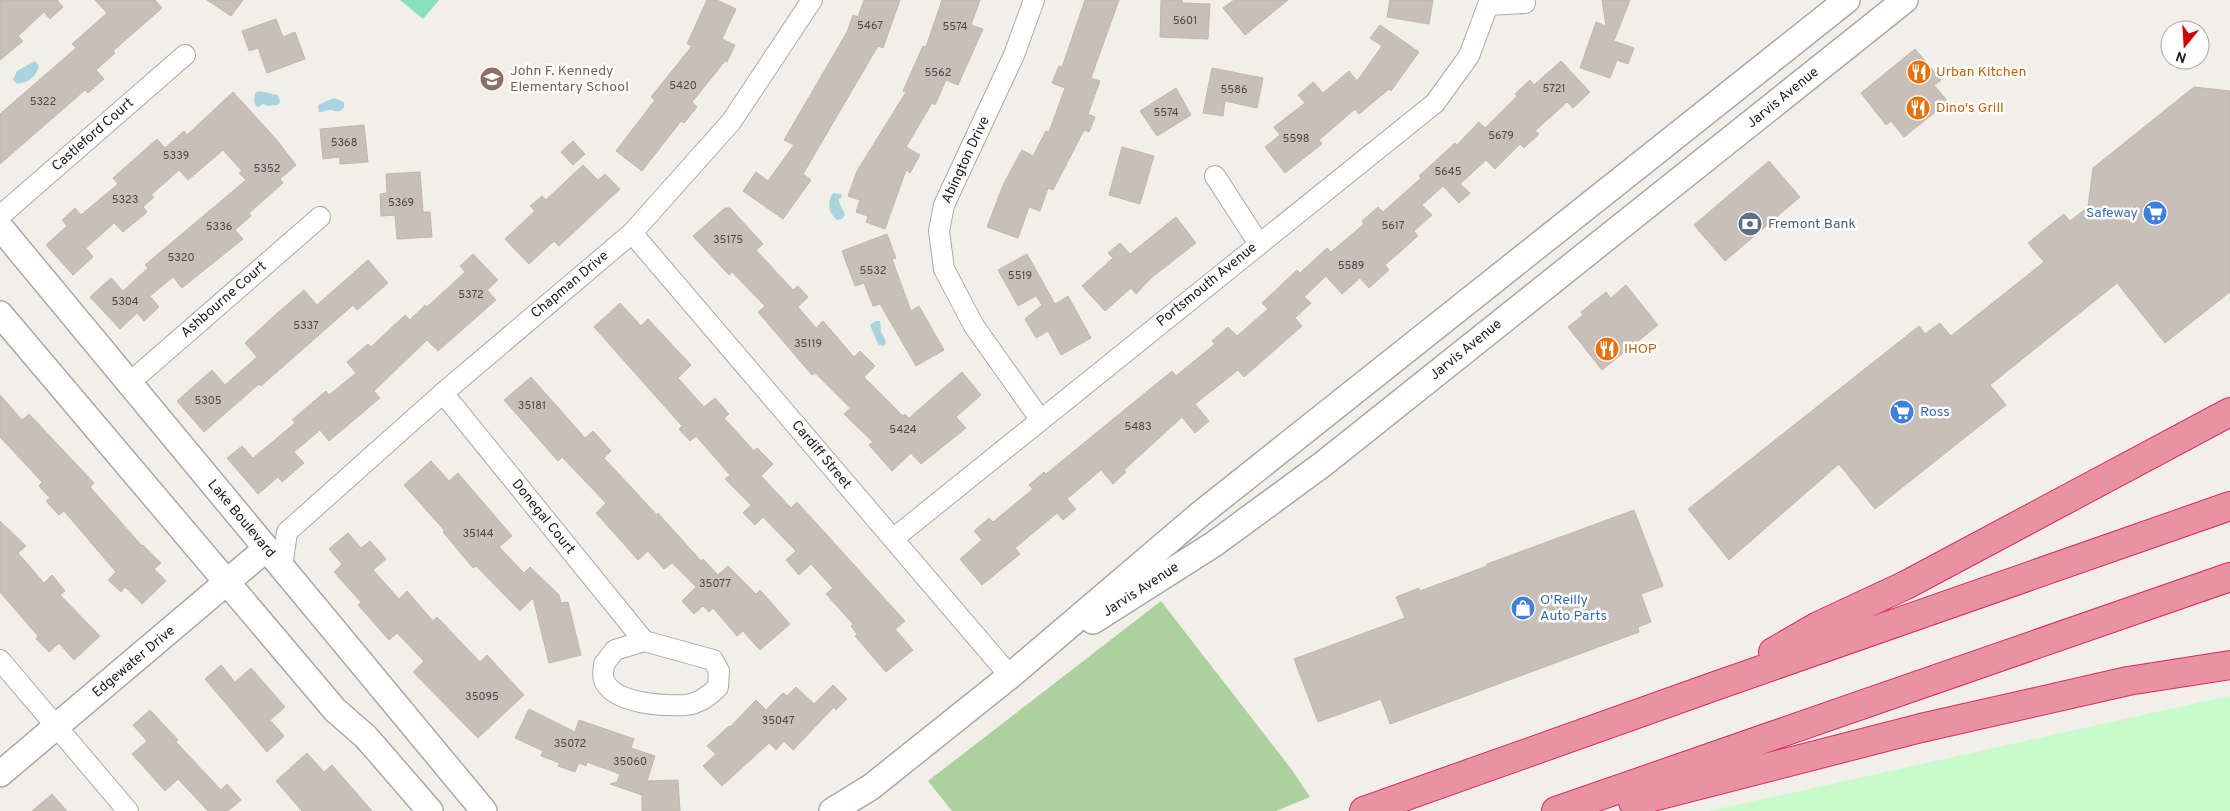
<svg xmlns="http://www.w3.org/2000/svg" width="2230" height="811" font-family="Overpass,sans-serif">
<rect width="100%" height="100%" fill="#f2efe9"/>
<path fill="#add19e" d="M1161,601L1292,770L1310,797L1276,811H952L928,781Z"/>
<path fill="#c8facc" d="M2230,696V811H1709L2170,709Z"/>
<path fill="#88e0be" d="M400,0H439L423,19Z"/>
<path fill="#aad3df" d="M35,61L39,66C37,76 26,85 16,83L13,80L17,71Z
M259,91L278,95L280,102L278,105L267,106L263,104L259,107L256,106L254,102L255,93Z
M334,98L344,102V108C337,114 337,110 330,110C326,110 323,113 319,112L318,105Z
M833,193L841,194L842,197L839,199C839,206 844,209 845,215L842,219L837,220C828,213 827,202 833,193Z
M876,321H880L881,332L886,341L885,345L882,346L878,344L870,325Z"/>
<path fill="#c7bfb8" stroke="#c4b6ab" d="M0,0H57L63,7L50,19L44,12L18,36L23,41L0,60Z
M95,0H155L162,8L113,51L115,53L96,70L104,79L88,93L85,90L0,164V114L76,48L72,44L107,13Z
M207,0H243L231,16Z
M707,0H717L736,9L722,39L735,45L727,62L725,61L692,102L697,107L684,123L681,121L642,171L616,151L655,100L651,97L692,46L687,44Z
M864,0H900L883,48L878,46L803,174L811,180L783,219L743,191L756,172L768,181L794,145L784,140L847,32L853,15L858,17Z
M942,0H980L971,25L983,29L958,85L946,80L935,105L932,103L906,147L920,155L910,173L906,170L885,229L866,222L868,216L856,212L860,200L848,196L857,171L906,92L903,91L923,46L926,47Z
M1085,0H1119L1091,78L1100,81L1088,114L1095,117L1089,132L1084,130L1053,190L1048,188L1040,211L1029,207L1018,238L987,227L1004,183L1022,150L1033,156L1046,131L1049,132L1065,88L1052,83L1059,66L1062,67Z
M1161,0H1182V3L1210,4L1208,39L1160,37Z
M1234,0H1288L1245,35L1223,8Z
M1390,0H1433L1429,24L1387,17Z
M1602,0H1630L1614,41L1634,48L1628,64L1617,60L1610,78L1580,68L1596,22L1606,26Z
M276,19L283,37L295,32L305,59L267,73L258,48L249,51L242,31Z
M1380,25L1419,52L1391,91L1389,89L1359,114L1355,109L1319,140L1322,144L1285,173L1265,147L1280,135L1274,127L1305,103L1298,95L1313,82L1323,93L1349,71L1357,81L1382,46L1370,38Z
M1915,49L1941,80L1934,85L1948,102L1904,137L1891,121L1886,125L1861,93Z
M1561,61L1590,92L1573,108L1567,102L1535,131L1539,134L1524,148L1520,144L1495,169L1486,160L1460,184L1470,193L1459,203L1443,186L1422,205L1432,215L1414,231L1418,236L1385,265L1389,270L1369,288L1360,278L1342,294L1326,276L1304,297L1311,303L1295,318L1302,326L1244,377L1238,370L1195,404L1209,421L1195,433L1182,417L1124,470L1126,472L1113,484L1101,470L1067,499L1076,509L1063,520L1057,513L1015,548L1020,554L982,585L960,559L982,540L974,531L989,518L993,522L1033,489L1029,485L1044,472L1046,474L1172,371L1176,376L1215,344L1212,341L1228,327L1237,336L1268,309L1262,303L1297,270L1300,273L1327,248L1331,252L1364,224L1362,221L1378,207L1383,212L1421,178L1419,176L1455,143L1457,145L1479,122L1485,128L1517,96L1515,94L1530,80L1534,85Z
M1212,68L1263,78L1257,108L1225,101L1223,116L1203,113Z
M2194,87L2230,91V292L2165,343L2117,283L1990,385L2006,405L1875,509L1839,464L1729,560L1688,509L1919,326L1925,334L1940,323L1951,336L2044,262L2028,243L2064,214L2070,221L2088,207L2093,168Z
M1176,88L1191,115L1157,136L1140,111Z
M233,92L276,139L296,165L280,179L283,183L249,213L251,216L235,230L243,239L182,288L173,277L150,296L159,307L144,321L137,313L120,329L90,297L111,278L123,291L148,268L145,265L246,180L239,173L242,171L223,150L188,180L179,170L151,195L154,197L143,207L147,212L123,232L114,223L86,248L93,257L73,275L46,245L67,226L62,220L75,208L81,215L118,184L113,178L157,139L165,148L184,131L187,135Z
M364,125L368,162L340,164V157L323,159L320,129Z
M573,141L585,154L573,165L561,152Z
M1122,147L1154,156L1140,204L1109,195Z
M1769,161L1800,197L1725,261L1694,225Z
M583,165L598,180L605,174L620,189L559,246L554,241L529,264L505,239L535,211L530,206L542,196L546,200Z
M420,172L423,212H430L432,237L397,239L395,215L381,216L380,194L387,193L386,174Z
M725,208H730L763,244L756,250L793,290L798,286L808,297L798,307L816,328L823,321L854,357L860,351L875,366L864,377L903,416L905,414L909,418L962,372L981,395L956,417L966,428L921,464L911,453L892,471L869,445L873,442L844,414L850,408L815,373L812,375L758,312L765,306L732,272L729,275L693,236Z
M1176,217L1196,243L1151,278L1136,294L1131,288L1105,311L1082,286L1113,258L1108,253L1120,243L1130,254Z
M887,234L896,258L892,259L911,311L919,306L944,350L916,366L880,304L873,306L864,283L855,286L842,251Z
M473,254L498,280L487,290L496,300L438,351L427,340L374,391L380,398L329,441L320,430L294,452L304,463L282,482L278,477L258,494L227,458L242,446L253,458L295,423L292,420L326,391L329,395L356,373L347,362L368,344L371,347L405,315L410,320L425,305L427,307L465,272L460,266Z
M1027,254L1055,304L1068,296L1091,338L1061,355L1048,331L1036,338L1025,319L1042,305L1036,296L1018,306L998,270Z
M368,260L388,283L357,310L353,305L261,386L259,384L204,432L177,401L212,370L225,385L257,357L245,343L274,316L304,290L317,305Z
M1626,285L1658,325L1602,370L1568,327L1583,315L1581,312L1606,292L1611,298Z
M620,303L641,326L648,319L691,365L678,378L704,407L715,398L729,414L724,418L754,451L757,448L773,464L761,476L791,508L797,502L905,621L895,629L913,650L886,672L855,636L857,634L851,626L853,624L826,594L833,588L811,564L799,575L786,560L796,551L763,517L755,525L743,513L751,505L725,479L730,475L696,436L690,441L679,429L682,426L594,327Z
M531,377L585,438L593,431L611,451L604,458L657,515L658,513L701,561L703,559L718,575L728,566L756,594L760,590L790,624L760,650L743,631L737,636L713,608L709,612L703,606L694,614L682,601L696,587L672,563L664,569L648,551L638,560L596,513L606,503L562,457L558,461L504,400Z
M0,395L22,420L29,414L94,483L90,487L142,546L143,545L161,563L154,569L166,581L142,604L125,587L121,592L108,580L116,572L64,511L59,515L46,501L50,498L39,486L42,482L0,437Z
M431,461L449,481L458,473L512,536L499,547L524,573L530,567L559,595L561,603L568,602L581,655L549,663L533,598L520,611L476,566L473,568L443,532L445,531L404,485Z
M1634,510L1663,586L1641,594L1651,622L1638,627L1639,632L1390,724L1381,699L1318,722L1294,659L1405,618L1396,597L1419,588L1420,591L1487,566V564Z
M0,521L26,546L18,553L44,583L52,575L65,591L60,595L100,636L74,660L59,643L49,652L36,639L38,636L0,592Z
M348,533L361,548L370,541L386,559L373,570L399,599L407,591L433,621L437,617L480,662L487,655L524,695L478,738L413,672L424,661L397,633L389,640L358,605L361,602L334,572L342,564L329,549Z
M221,665L235,682L251,668L285,707L270,720L284,736L267,752L205,679Z
M833,685L847,699L836,710L834,707L793,750L784,741L776,750L769,743L722,786L703,766L716,754L707,746L729,726L730,727L756,700L766,710L783,693L787,696L796,687L814,704Z
M529,709L575,732L579,720L634,739L631,748L655,756L647,781L678,780L680,811H642V795L610,784L617,782L620,774L587,762L586,766L579,763L575,772L558,766L560,763L541,756L543,751L515,738Z
M150,710L178,740L176,742L221,790L227,784L241,800L228,811H208L178,779L165,791L132,754L147,741L133,725Z
M307,753L324,772L332,765L372,811H302L276,781Z
M52,794L67,811H32Z"/>
<g fill="none" stroke-linecap="round" stroke-linejoin="round">
<defs>
<path id="minor" d="M1034,0L1014,55L944,205L939,231L944,269L974,326L1040,419
M1488,5L1525,3
M1215,176L1259,244
M0,216L185,55
M632,233L1010,676
M128,384L320,217
M443,393L644,641L713,660L719,671L718,687C709,696 699,704 685,705C664,706 613,704 604,680C602,676 604,669 604,664L615,650L644,641
M893,539L1435,103L1469,56L1488,5
M282,568L287,532L443,393L632,233L731,122L812,0
M0,660L128,811"/>
<path id="tertiary" d="M0,227L484,811
M0,314L335,710L366,737L430,811
M1093,621L1214,544L1323,464L1905,0
M0,774L266,549
M832,811L871,787L1010,676L1199,515L1847,0"/>
<path id="motorway" d="M1773,652L1818,626L1906,585L2230,412
M1633,802L1921,728L2128,681L2230,665
M1364,811L1718,685L2230,506
M1556,811L2230,577"/>
</defs>
<use href="#minor" stroke="#a9a9a9" stroke-width="22"/>
<use href="#tertiary" stroke="#a9a9a9" stroke-width="28"/>
<use href="#motorway" stroke="#dc2a67" stroke-width="30"/>
<use href="#minor" stroke="#fff" stroke-width="20"/>
<use href="#tertiary" stroke="#fff" stroke-width="25"/>
<use href="#motorway" stroke="#e892a2" stroke-width="28"/>
</g>
<defs>
<symbol id="restaurant-disc" viewBox="-11 -11 22 22"><circle r="9.5" fill="#e8710a" stroke="#fff"/><path d="M-5-6h1v4h1v-4h1v4h1v-4h1v5L-1.5 .5V6h-2V.5L-5-1ZM5-6V6H3V1.5H1.5Q1.5-4 5-6Z" fill="#fff"/></symbol>
<symbol id="school-disc" viewBox="-11 -11 22 22"><circle r="9.5" fill="#8d6e63" stroke="#fff"/><path d="M0-5L7-2L0 1L-7-2ZM-4 1L0 2.5L4 1V4Q0 6-4 4Z" fill="#fff"/></symbol>
<symbol id="supermarket-disc" viewBox="-11 -11 22 22"><circle r="9.5" fill="#3f7fe0" stroke="#fff"/><path d="M-6-5.5h2.5l.6 2H6L4.5 2H-2.5L-4.4-4H-6ZM-1.5 3.2a1.3 1.3 0 1 0 .1 0ZM3 3.2a1.3 1.3 0 1 0 .1 0Z" fill="#fff"/></symbol>
<symbol id="bank-disc" viewBox="-11 -11 22 22"><circle r="9.5" fill="#5c6f8a" stroke="#fff"/><path d="M-6-4H6V4H-6ZM0-2.3a2.3 2.3 0 1 0 0 4.6a2.3 2.3 0 1 0 0-4.6Z" fill="#fff"/></symbol>
<symbol id="shop-disc" viewBox="-11 -11 22 22"><circle r="9.5" fill="#3f7fe0" stroke="#fff"/><path d="M-5-2.5h2.3a2.7 3.5 0 0 1 5.4 0H5L5.5 6h-11ZM-1.5-2.5h3a1.5 2.3 0 0 0-3 0Z" fill="#fff"/></symbol>
</defs>
<g fill-rule="evenodd">
<use href="#restaurant-disc" x="1905" y="58" width="28" height="28"/>
<use href="#school-disc" x="478" y="65" width="28" height="28"/>
<use href="#restaurant-disc" x="1904" y="94" width="28" height="28"/>
<use href="#supermarket-disc" x="2141" y="199" width="28" height="28"/>
<use href="#bank-disc" x="1736" y="210" width="28" height="28"/>
<use href="#restaurant-disc" x="1593" y="335" width="28" height="28"/>
<use href="#supermarket-disc" x="1888" y="398" width="28" height="28"/>
<use href="#shop-disc" x="1509" y="594" width="28" height="28"/>
</g>
<g text-anchor="middle" dominant-baseline="central" stroke-width="5" stroke-linejoin="round" paint-order="stroke">
<g font-size="11" fill="#4b4948">
<text x="1185" y="21">5601</text>
<text x="870" y="26">5467</text>
<text x="955" y="27">5574</text>
<text x="938" y="73">5562</text>
<text x="683" y="86">5420</text>
<text x="1554" y="89">5721</text>
<text x="1234" y="90">5586</text>
<text x="43" y="102">5322</text>
<text x="1166" y="113">5574</text>
<text x="1501" y="136">5679</text>
<text x="1296" y="139">5598</text>
<text x="344" y="143">5368</text>
<text x="176" y="156">5339</text>
<text x="267" y="169">5352</text>
<text x="1448" y="172">5645</text>
<text x="125" y="200">5323</text>
<text x="401" y="203">5369</text>
<text x="1393" y="226">5617</text>
<text x="219" y="227">5336</text>
<text x="728" y="240">35175</text>
<text x="181" y="258">5320</text>
<text x="1351" y="266">5589</text>
<text x="873" y="271">5532</text>
<text x="1020" y="276">5519</text>
<text x="471" y="295">5372</text>
<text x="125" y="302">5304</text>
<text x="306" y="326">5337</text>
<text x="808" y="344">35119</text>
<text x="208" y="401">5305</text>
<text x="532" y="406">35181</text>
<text x="1138" y="427">5483</text>
<text x="903" y="430">5424</text>
<text x="478" y="534">35144</text>
<text x="715" y="584">35077</text>
<text x="482" y="697">35095</text>
<text x="778" y="721">35047</text>
<text x="570" y="744">35072</text>
<text x="630" y="762">35060</text>
</g>
<g font-size="14" fill="#785e54" stroke="#fff" text-anchor="start">
<text x="510" y="71">John F. Kennedy<tspan x="510" dy="16">Elementary School</tspan></text>
</g>
<g font-size="14" fill="#c56008" stroke="#fff" text-anchor="start">
<text x="1936" y="72">Urban Kitchen</text>
<text x="1936" y="108">Dino's Grill</text>
<text x="1624" y="349">IHOP</text>
</g>
<g font-size="14" fill="#222" stroke="#fff">
<text transform="translate(1783 98) rotate(-39)">Jarvis Avenue</text>
<text transform="translate(93 135) rotate(-41)">Castleford Court</text>
<text transform="translate(966 160) rotate(-65)">Abington Drive</text>
<text transform="translate(570 285) rotate(-40)">Chapman Drive</text>
<text transform="translate(1207 285) rotate(-39)">Portsmouth Avenue</text>
<text transform="translate(224 300) rotate(-41)">Ashbourne Court</text>
<text transform="translate(1466 350) rotate(-39)">Jarvis Avenue</text>
<text transform="translate(821 455) rotate(50)">Cardiff Street</text>
<text transform="translate(543 517) rotate(51)">Donegal Court</text>
<text transform="translate(241 519) rotate(50)">Lake Boulevard</text>
<text transform="translate(1141 590) rotate(-33)">Jarvis Avenue</text>
<text transform="translate(134 662) rotate(-40)">Edgewater Drive</text>
</g>
<g font-size="14" fill="#366cbe" stroke="#fff" text-anchor="start">
<text x="2138" y="213" text-anchor="end">Safeway</text>
<text x="1920" y="412">Ross</text>
<text x="1540" y="600">O'Reilly<tspan x="1540" dy="16">Auto Parts</tspan></text>
</g>
<g font-size="14" fill="#4e5e75" stroke="#fff" text-anchor="start">
<text x="1768" y="224">Fremont Bank</text>
</g>
</g>
<g transform="translate(2185 45) rotate(198)"><circle r="24" fill="#ffffff" stroke="#a7a7a7"/>
<path d="M0-4L9 19L0 12L-9 19Z" fill="#d40000"/>
<text y="-8" font-size="14" font-weight="bold" text-anchor="middle" fill="#222222">N</text>
</g>
</svg>
